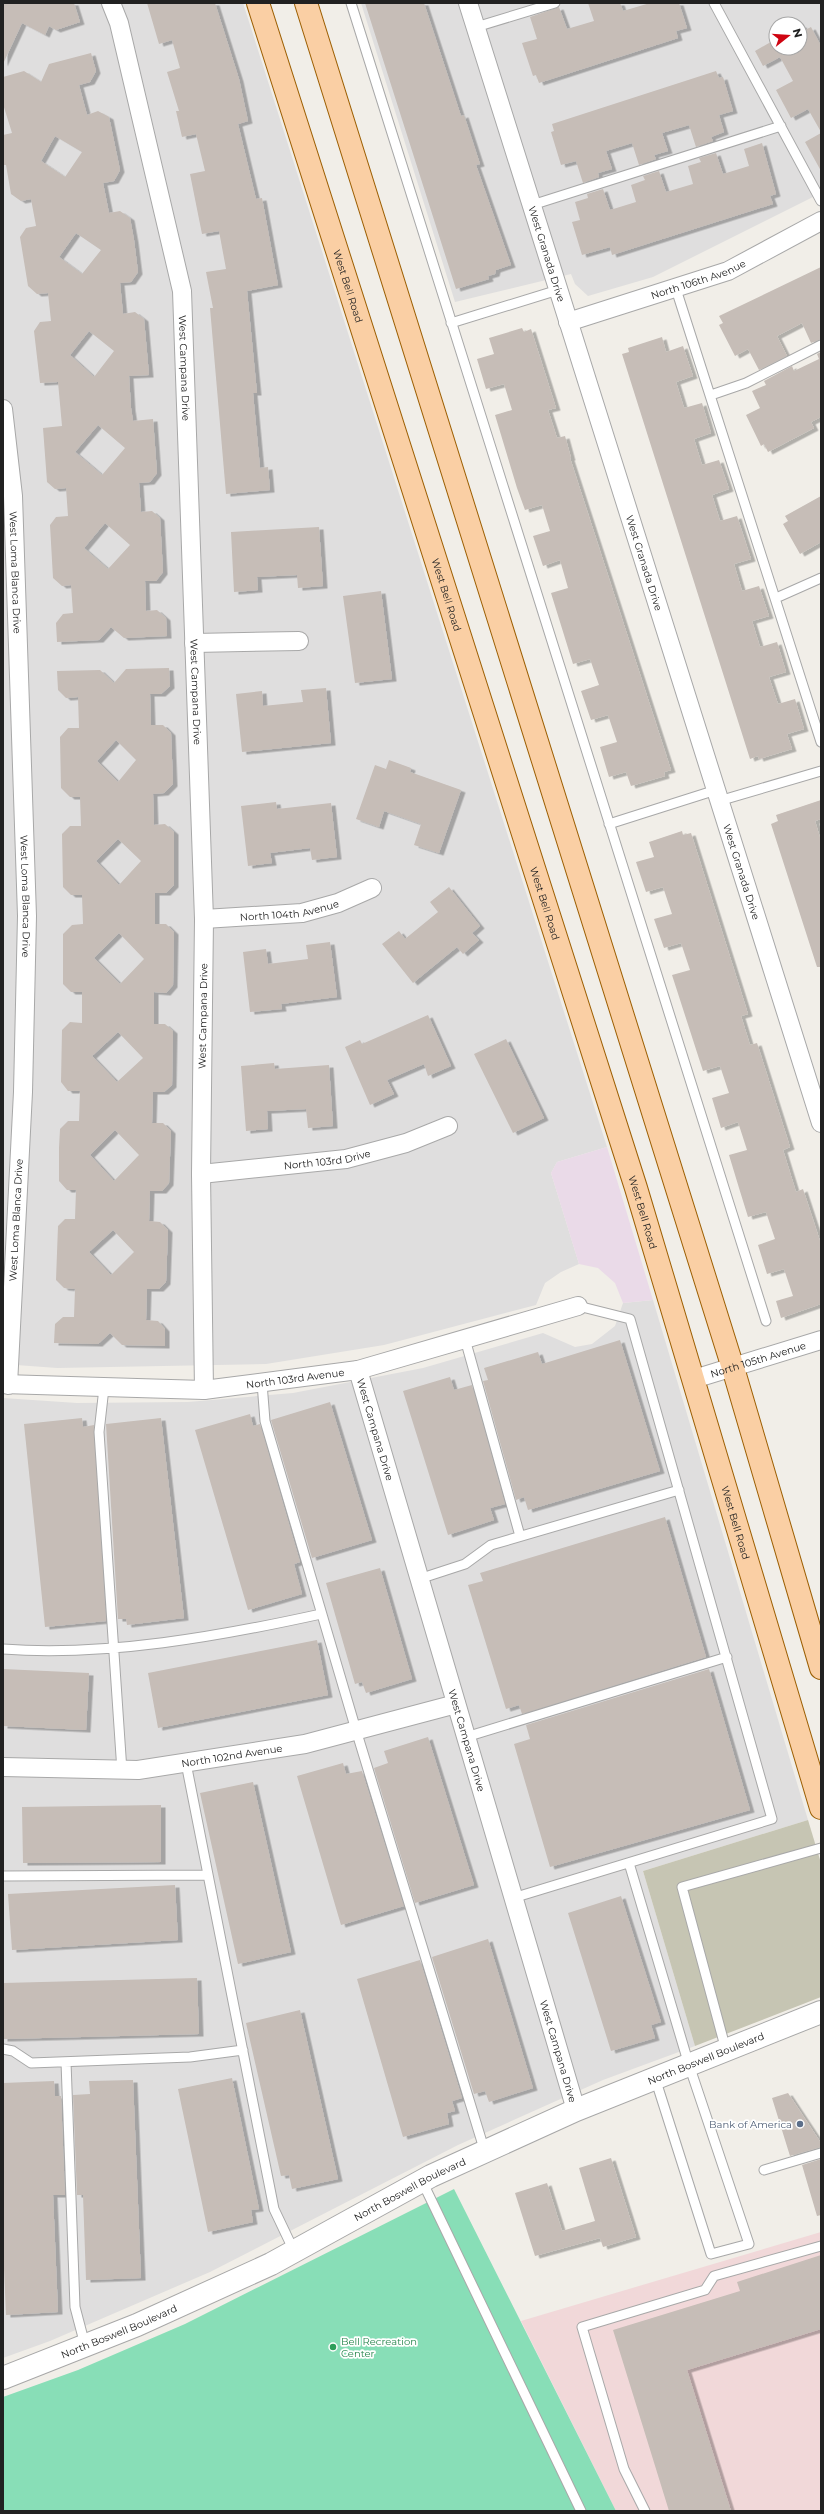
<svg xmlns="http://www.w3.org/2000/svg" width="824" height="2514" font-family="Montserrat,sans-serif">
<defs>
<filter id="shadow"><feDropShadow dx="4.5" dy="2.5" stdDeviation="0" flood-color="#0004"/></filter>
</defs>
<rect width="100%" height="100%" fill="#f1eee8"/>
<path fill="#dfdede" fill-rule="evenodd" d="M3,3H243L607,1147L557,1162L551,1173L579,1264L561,1272L545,1283L536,1305L384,1345L266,1364L57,1368L3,1364Z
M361,3H821V193L653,277L588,296L575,284L571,274L455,302ZM776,24H800V48H776Z
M653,1300L808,1820L643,1871L695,2046L603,2080L458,2145L210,2272L50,2341L3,2358V1398L77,1403L188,1402L293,1393L423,1368L543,1333L575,1347L592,1344L615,1326L623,1303Z"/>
<path fill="#f1d8d9" d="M821,2232V2511H616L521,2321Z"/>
<path fill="#eadae8" d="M607,1147L653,1300L623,1303L615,1283L598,1268L579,1264L551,1173L557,1162Z"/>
<path fill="#c6c5b3" d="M808,1820L821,1863V1997L695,2046L643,1871Z"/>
<path fill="#88deb7" d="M454,2189L616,2511H3V2397L78,2370L185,2324Z"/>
<path fill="#c6bdb7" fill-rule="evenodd" filter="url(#shadow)" d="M3,3H74L80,22L56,30L49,26L45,35L22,23L3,64Z
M147,3H215L239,79L248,121L238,124L256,199L262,198L278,285L247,291L257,393H253L260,468L268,467L270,490L226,494L210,308H213L206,272L226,269L219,231L202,234L190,174L205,171L196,134L182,137L176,111H179L167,72L180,68L172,40L159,44Z
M365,3H424L461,116L464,115L480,164L476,165L511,265L496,270L495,274L488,276L489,279L456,289Z
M588,3H620L623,11L650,3H679L687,28L676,31L678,38L539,83L536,75L533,76L522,43L537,39L530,17L559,7L567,29L594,21Z
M802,25L805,30L811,27L821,46V132L808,109L791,118L776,90L793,81L780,57L763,66L755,51L776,39V48H800V26Z
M91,53L96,71L90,82L79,85L87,115L98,111L109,117L120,170L114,181L103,183L109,213L120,211L130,218L134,240L138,272L131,282L120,283L123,314L135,312L144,319L149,375L129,376L131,408L133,421L153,419L157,473L150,482L139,483L141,512L152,511L160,518L163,572L156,581H145L146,611L157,610L166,618L167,636L124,638L111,627L99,640L57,642L56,623L63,614L73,613L71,585L62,586L53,578L50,525L56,517L68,516L66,488L55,489L47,482L43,428L62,426L58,382L40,383L34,331L40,322L51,321L48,293L37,294L28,286L20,237L26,228L36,226L31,199L21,201L11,194L6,165H3V135L12,133L3,104V77L24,71L41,82L49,64ZM55,136L82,152L65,177L41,161ZM76,233L101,250L82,274L59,257ZM89,331L114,351L94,377L70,355ZM98,425L125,448L102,475L75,452ZM105,523L130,545L108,569L84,548Z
M716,71L719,78L723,77L733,111L719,115L724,132L711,137L713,141L696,147L689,125L662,133L668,151L654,155L656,159L639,165L632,143L606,151L612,169L598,173L599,177L583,183L576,161L561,165L551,132L554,131L552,124Z
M821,133V171L805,142Z
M762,143L776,194L770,196L773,204L612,255L610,247L582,255L572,222L580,220L575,202L588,198L587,194L603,189L610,210L636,202L631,185L645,180L643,176L659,171L666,192L693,184L688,166L701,162L699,158L716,153L723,174L749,166L744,149Z
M821,267V339L811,343L802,323L777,336L787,356L759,370L748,349L735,356L719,325L723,323L719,316Z
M522,328L524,332L531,329L556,408L548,410L557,438L565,436L571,458H570L671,770L664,772L665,776L631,786L626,772L609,777L600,747L617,742L608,715L591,720L581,691L599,685L590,659L573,664L551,593L568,588L560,560L543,566L533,536L550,531L542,505L525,510L517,488L495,415L512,410L504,384L486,389L477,359L494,354L489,338Z
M662,337L666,352L683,346L693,376L676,382L684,408L702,403L711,433L694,439L702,465L719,460L729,489L712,495L720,521L737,516L751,559L734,564L742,591L759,586L769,616L752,621L760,647L777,642L786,672L769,677L778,704L795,699L804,729L787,734L792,749L759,759L758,756L750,759L622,354L629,352L628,348Z
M821,352V417L811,422L814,428L768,452L764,444L761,446L746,415L760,408L752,391L766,385L764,381L792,366L794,371L819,359L817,354Z
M821,496V542L800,554L783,524L788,521L785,516Z
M319,527L323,586L298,588L297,575L257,577L258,590L234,592L231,532Z
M381,591L392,679L355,683L343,596Z
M169,668L170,686L161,694H150L151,725H163L171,733L173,784L164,793L153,794L154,825L165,824L174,832V885L166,893H155V924H166L174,932L173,985L166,993L154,992V1024H165L173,1031L172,1085L164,1092H153L152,1123H163L171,1131L169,1183L162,1191H150L149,1221L160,1222L168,1230L166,1282L159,1289H147L146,1320L158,1321L165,1329V1346L122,1345L110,1333L98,1344L54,1343L55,1324L63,1317H74L75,1289L64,1288L56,1280L58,1226L65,1219H75L76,1190H67L59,1181V1148L60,1129L68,1121H79L80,1091H68L61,1082L62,1030L70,1022L82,1023V992H71L63,984V934L72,925L83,924L82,895H71L63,887L62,834L70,826H81L80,797H70L61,788L60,737L68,728H79L78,697L66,698L58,690L57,671L100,670L114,683L126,669ZM116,740L136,760L118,782L97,761ZM118,839L141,861L119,885L96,861ZM119,933L144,959L120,984L94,958ZM118,1032L143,1058L117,1082L92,1056ZM115,1130L139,1155L114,1181L90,1155ZM113,1230L134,1252L111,1275L89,1252Z
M326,688L331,743L242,752L236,694L262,691L263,706L303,702L301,690Z
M389,760L411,768L410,772L461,790L439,853L414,845L421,824L384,811L379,827L356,819L375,765L386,769Z
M821,800V819L815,821L821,841V967H817L771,824L778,821L776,815Z
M276,802L277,809L331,803L337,857L312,860L310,848L270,853L272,863L248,866L241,806Z
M682,831L683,835L691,833L748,1014L741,1016L750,1045L757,1043L790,1147L783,1150L796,1192L803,1189L821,1244V1304L781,1318L776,1301L793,1296L784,1269L767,1274L758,1245L775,1239L766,1212L748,1217L739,1188L729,1155L747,1150L738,1122L721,1128L712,1098L729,1093L720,1066L703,1071L672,975L690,970L681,943L664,948L654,919L672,914L663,887L646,892L636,862L654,857L649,842Z
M449,887L480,926L472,933L479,940L463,954L457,947L413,983L382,944L399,931L405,939L438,912L430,902Z
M330,942L337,997L281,1004L282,1009L250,1012L243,952L266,949L268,964L308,959L306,945Z
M428,1015L451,1066L428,1076L424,1064L387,1080L394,1094L370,1105L345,1047L360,1040L362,1044Z
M506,1039L544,1118L513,1133L474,1054Z
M274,1063L275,1069L329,1065L333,1126L308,1128L306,1109L267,1111L268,1129L246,1131L241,1066Z
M620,1340L660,1471L528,1510L524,1497L516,1500L483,1381L488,1380L484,1368L538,1352L542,1364Z
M450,1377L454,1390L472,1385L505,1504L490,1508L494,1520L448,1535L403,1391Z
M330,1402L372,1540L312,1558L271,1420Z
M250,1414L253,1426L260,1424L300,1562L294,1564L302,1594L248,1610L195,1430Z
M82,1418L83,1427L94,1425L106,1621L45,1627L24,1424Z
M161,1418L184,1618L127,1625L126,1619H118L106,1424Z
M665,1517L706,1657L522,1714L519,1705L506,1709L468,1585L483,1581L480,1573Z
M380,1568L412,1679L366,1693L362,1682L355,1684L326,1583Z
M317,1640L328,1695L158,1728L148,1673Z
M3,1669L89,1673L86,1730L3,1726Z
M709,1669L750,1810L550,1867L514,1744L530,1739L526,1725Z
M428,1737L474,1885L415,1903L374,1768L388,1763L384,1751Z
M343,1763L346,1774L362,1771L404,1906L341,1925L297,1776Z
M253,1782L291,1952L238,1964L200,1793Z
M161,1805V1862L23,1863L22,1807Z
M175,1885L178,1940L12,1950L8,1894Z
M621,1896L661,2022L651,2025L655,2038L611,2051L568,1913Z
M488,1939L533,2088L489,2102L485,2091L474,2094L432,1957Z
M420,1960L462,2098L452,2101L455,2111L447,2113L449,2124L403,2137L357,1979Z
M197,1978L199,2034L3,2039V1983Z
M300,2010L338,2179L292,2189L289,2175L281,2176L246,2023Z
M232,2078L259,2209L251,2210L253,2222L208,2232L178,2089Z
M133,2080L141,2278L86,2280L83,2195H77L73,2095L90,2094L89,2081Z
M54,2081L55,2096H61L65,2195H53L58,2312L6,2315L3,2245V2083Z
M788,2093L821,2143V2147L790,2156L772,2098Z
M611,2158L636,2237L603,2247L600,2238L535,2256L515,2193L547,2183L562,2231L595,2221L579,2168Z
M821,2159V2215L817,2216L802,2165Z
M821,2255V2329L687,2370L731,2511H669L613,2330L740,2291L737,2282Z"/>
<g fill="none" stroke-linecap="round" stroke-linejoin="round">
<defs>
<path id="service" d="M351,3L766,1321
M714,3L821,201
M476,27L555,3
M532,205L781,126
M675,286L821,742
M451,323L558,290
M711,395L746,383L821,345
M776,598L821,578
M719,801L821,771
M609,824L716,790
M465,1339L520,1536
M262,1383L265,1421L356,1730L485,2152
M104,1388L99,1432L122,1771
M419,1579L465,1564L491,1545L679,1490
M3,1649C105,1657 221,1636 321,1614
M466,1737L727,1657
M186,1763L274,2209L294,2251
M629,1863L689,2065L749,2244L711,2254L655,2078
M3,1876L208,1875
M513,1898L772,1819L630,1319L578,1306
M3,2049L13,2051L31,2063L190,2057L243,2050
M726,2050L682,1887L821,1848
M66,2062L75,2307L85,2345
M764,2170L821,2153
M422,2181L581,2511
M645,2511L624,2469L582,2327L705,2290L714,2276L821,2246"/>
<g id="minor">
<path id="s1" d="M111,3L119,23L182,291L204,919L201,1174L204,1390"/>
<path id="s2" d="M468,3L821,1123"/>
<path id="s3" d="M568,322L728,271L821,221"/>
<path id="s4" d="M3,409L13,496L27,916L23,1092L8,1385"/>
<path d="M194,643L299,641"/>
<path id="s5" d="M204,919L302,913L338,903L372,888"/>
<path id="s6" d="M201,1174L346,1159L406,1143L448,1126"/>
<path id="s7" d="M358,1370L576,2110"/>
<path id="s8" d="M694,1379L821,1340"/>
<path id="s9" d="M3,1384L204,1390L358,1370L578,1306"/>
<path id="s10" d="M3,1767L138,1770L305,1744L456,1704"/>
</g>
<g id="tertiary">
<path id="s11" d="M3,2378L137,2325L271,2264L431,2176L576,2110L821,2012"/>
</g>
<g id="primary">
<path id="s12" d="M258,3L636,1188L821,1808"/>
<path d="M306,3L733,1368L821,1668"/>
</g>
</defs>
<use href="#service" stroke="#a8a8a8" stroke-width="11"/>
<use href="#minor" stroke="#a8a8a8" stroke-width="20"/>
<use href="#tertiary" stroke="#a8a8a8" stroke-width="24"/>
<use href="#primary" stroke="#9c5f03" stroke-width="24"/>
<use href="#service" stroke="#fff" stroke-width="9"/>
<use href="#minor" stroke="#fff" stroke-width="18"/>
<use href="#tertiary" stroke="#fff" stroke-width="22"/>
<use href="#primary" stroke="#facfa4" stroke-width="22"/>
</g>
<circle fill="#5c6f8a" stroke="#fff" stroke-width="1.5" cx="800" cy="2124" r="4"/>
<circle fill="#2e9e5b" stroke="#fff" stroke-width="1.5" cx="333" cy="2347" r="4"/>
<g text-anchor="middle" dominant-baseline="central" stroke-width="3.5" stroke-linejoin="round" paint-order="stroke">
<g font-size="10" fill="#212121" stroke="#fff">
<text stroke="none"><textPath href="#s2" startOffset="263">West Granada Drive</textPath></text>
<text stroke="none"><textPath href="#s3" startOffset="137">North 106th Avenue</textPath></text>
<text stroke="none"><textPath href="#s12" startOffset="297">West Bell Road</textPath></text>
<text stroke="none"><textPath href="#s1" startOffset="374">West Campana Drive</textPath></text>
<text stroke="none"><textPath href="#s2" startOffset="587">West Granada Drive</textPath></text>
<text stroke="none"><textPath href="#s4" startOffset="164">West Loma Blanca Drive</textPath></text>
<text stroke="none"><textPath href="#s12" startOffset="621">West Bell Road</textPath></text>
<text stroke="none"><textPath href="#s1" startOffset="698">West Campana Drive</textPath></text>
<text stroke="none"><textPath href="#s2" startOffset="911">West Granada Drive</textPath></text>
<text stroke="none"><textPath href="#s4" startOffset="488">West Loma Blanca Drive</textPath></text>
<text stroke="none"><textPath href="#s12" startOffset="945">West Bell Road</textPath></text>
<text stroke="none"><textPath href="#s5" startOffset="86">North 104th Avenue</textPath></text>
<text transform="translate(203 1016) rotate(-89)">West Campana Drive</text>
<text stroke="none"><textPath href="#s6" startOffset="127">North 103rd Drive</textPath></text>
<text stroke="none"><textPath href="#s12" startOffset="1269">West Bell Road</textPath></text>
<text transform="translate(16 1220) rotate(-87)">West Loma Blanca Drive</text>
<text stroke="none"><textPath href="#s8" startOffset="67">North 105th Avenue</textPath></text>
<text stroke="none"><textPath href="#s9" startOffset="293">North 103rd Avenue</textPath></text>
<text stroke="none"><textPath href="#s7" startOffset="62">West Campana Drive</textPath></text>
<text stroke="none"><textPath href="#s12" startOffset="1593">West Bell Road</textPath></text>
<text stroke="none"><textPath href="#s7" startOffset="386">West Campana Drive</textPath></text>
<text stroke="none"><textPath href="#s10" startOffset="230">North 102nd Avenue</textPath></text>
<text stroke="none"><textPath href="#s7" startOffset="710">West Campana Drive</textPath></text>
<text stroke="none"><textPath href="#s11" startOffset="773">North Boswell Boulevard</textPath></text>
<text stroke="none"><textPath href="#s11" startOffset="449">North Boswell Boulevard</textPath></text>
<text stroke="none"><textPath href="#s11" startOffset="125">North Boswell Boulevard</textPath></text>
</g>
<g font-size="10" fill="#4e5e75" stroke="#fff" text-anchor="end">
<text x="792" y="2124">Bank of America</text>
</g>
<g font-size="10" fill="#27864d" stroke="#fff" text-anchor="start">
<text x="341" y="2341">Bell Recreation<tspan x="341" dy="12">Center</tspan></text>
</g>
</g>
<rect width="824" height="2514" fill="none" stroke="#212121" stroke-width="8"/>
<g transform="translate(788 36) rotate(73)"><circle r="19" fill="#ffffff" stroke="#a6a6a6"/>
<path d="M0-3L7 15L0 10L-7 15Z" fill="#cf0411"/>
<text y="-6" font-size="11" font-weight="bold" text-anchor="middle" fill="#212121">N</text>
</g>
</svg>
